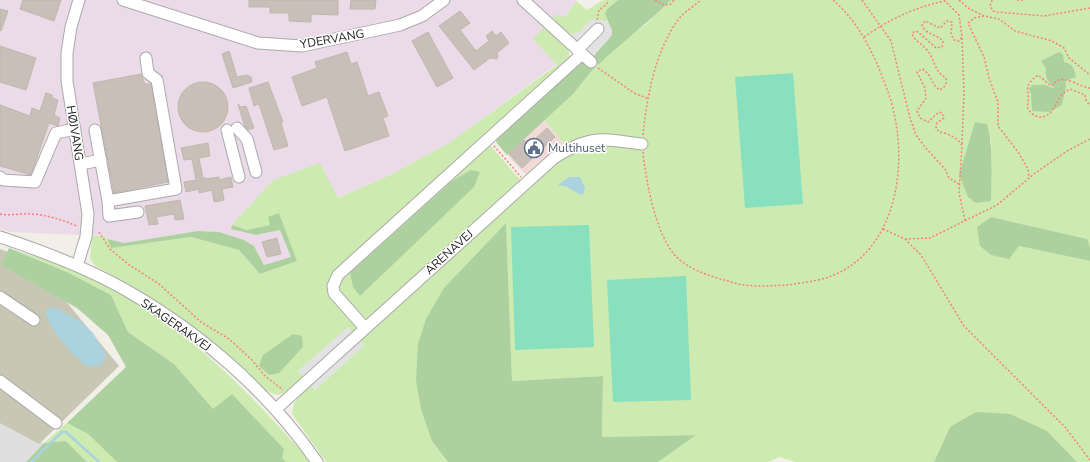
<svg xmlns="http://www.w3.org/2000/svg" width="1090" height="462" font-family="'Nunito Sans',sans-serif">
<rect width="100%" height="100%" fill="#f2efe9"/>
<path fill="#e0dfdf" d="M0,416L44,443L27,462H0Z"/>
<path fill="#f2dad9" d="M544,120L567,147L530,177L524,173L507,155Z"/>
<path fill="#ebdbe8" d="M0,0H577L565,17L557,64L449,143L390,175L337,198L273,180L231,229L256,235L280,230L291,257L264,265L254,246L219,232L198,231L124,243L107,239L105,236L10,232L0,229Z"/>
<path fill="#c7c7b4" d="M0,249L33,261L119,366L39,444L0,423Z"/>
<path fill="#cdebb0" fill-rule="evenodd" d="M603,0H618L607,9L605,14L608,22C604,21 597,19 593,20C588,21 586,25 583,29C572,41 559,29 550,21L557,14L565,17L576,1L587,10Z
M671,0H1090V248L1086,239L991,217L1019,246L1090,261V462H1077L1047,431L950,427L934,462H796L779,457L768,462H658L695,435L602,437L603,376L512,381L506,224L432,441L448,462H326L292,414L294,403L310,384L315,390L364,345L359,340L570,151L544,120L573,94L594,68L624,40L645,25ZM975,123L991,139L992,167L959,174Z
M545,26C555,35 573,46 569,60L484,138L521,181L353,333L348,328L298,371L304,378L284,393L277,395L267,391L235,360L185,320L134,287L95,266L90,258L92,236H105L111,248L191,237L239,250L260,274L297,261L279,213L270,225L247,230L232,225L273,180L320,163L338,198L390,175L449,143L557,65L533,39Z
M9,248C26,254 44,258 61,265C84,273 105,285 126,297C203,343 252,396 311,462H286L213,410L174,364L128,332L111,295L69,273Z
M67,423L88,434L117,462H87L66,441L44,443Z"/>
<path fill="#add19e" d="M618,0H671C648,23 622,42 598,65L593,57C609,35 617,41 605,14L607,9Z
M1059,52L1063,55L1064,62C1073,64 1074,68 1076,77L1065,81L1066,86L1062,105L1049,112L1032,111L1031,94L1029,89L1032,85H1045L1053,88L1054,86C1047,82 1045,76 1046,68L1041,61Z
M574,62L588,63L594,68L573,94L507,155L496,142L497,138Z
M975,122L987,124C994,149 991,175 991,201L976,203L968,197L959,174Z
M471,170L480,172L474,187L360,296L353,287L350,273L452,181Z
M279,213L297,261L260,274L239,250L191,237L111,248L107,239L124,243L198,231L219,232L244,240L254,246L264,265L291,257L280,230L256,235L231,229L232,225L247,230L270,225L268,217Z
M991,217L1087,239L1090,248V261L1019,246L1009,259L991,255L980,246L977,227Z
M506,223L512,381L603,376L602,437L696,435L658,462H448L432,441L421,409L416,380L418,344L426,319L444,288Z
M9,248L69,273L111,295L128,332L174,364L213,409L232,394L284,449L282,458L286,462H117L88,434L67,423L126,367L108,335L77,308L1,265Z
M293,334L302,336L303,347L279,373L269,375L259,366L263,355Z
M976,412L1010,414L1047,431L1077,462H934L950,427Z
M66,441L87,462H26L44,443Z"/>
<path fill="#88e0be" d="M793,73L803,204L745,208L735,77Z
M589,225L594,347L515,350L511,227Z
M686,276L691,400L613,402L607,280Z"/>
<path fill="#e2e2e2" d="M594,19L608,22L612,30V35L593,57L564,33L573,34L582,31L588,22Z
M348,327L353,333L304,378L298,371Z
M359,340L364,345L315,390L310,384Z"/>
<path fill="#aad3df" d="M569,177H580L585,187L584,193L581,195L567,187L558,185Z
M55,307L83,323L93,333L106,355L104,361L99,366C95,366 90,367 86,365C74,357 47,327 46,312L50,308Z"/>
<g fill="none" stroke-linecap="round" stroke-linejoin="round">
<path stroke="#aad3df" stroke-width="2.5" d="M31,462L62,432H66L99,462"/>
</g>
<path fill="#c7bfb8" stroke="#c4b6ab" d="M23,0H61L54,21L20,9Z
M249,0H338V15L311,14V22L289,21V13H270V7H249Z
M351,0H376L375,9H350Z
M0,9L8,11L1,31L0,30Z
M460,11L470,23L460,30L476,51L489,41L486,36L492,31L496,36L501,32L509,43L497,53L498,56L497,59L490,58L474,70L439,26Z
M428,32L453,78L437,87L412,41Z
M0,46L36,58L26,90L0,82Z
M229,51L237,77L247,75L251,77L252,82L233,88L222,54Z
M347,52L351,64L357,62L368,96L379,92L388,116L383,118L389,136L345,151L327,97L302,106L292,77L317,68L315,62Z
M141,74L145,84H151L168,182L114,193L93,83Z
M268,82L283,122L281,123L288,146L274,150L259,104L254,106L249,88Z
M178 107a25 25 0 1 1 50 0a25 25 0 1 1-50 0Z
M46,93L52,95V98L58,100L54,115L60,118L58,126L49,123L31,175L0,166V105L30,116L32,108L40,111Z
M238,104L241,107L246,106L254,128L248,130L245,127Z
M547,128L555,137L522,168L509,154L524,140L529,145Z
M208,143L210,156L199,158L203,178H206V179L219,177V180L231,177L233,187L222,189L224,200L214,202L212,190L199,193V189L186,192L184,182L196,180L192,159L184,160L181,148Z
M180,200L184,219L175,220L174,214L156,217L158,224L149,225L145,206Z
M277,238L281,254L267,257L262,242Z"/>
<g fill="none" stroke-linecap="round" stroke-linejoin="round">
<defs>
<path id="minor" d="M123,0L258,43L302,46L400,25L422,16L444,0
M523,0L591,62
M577,50L598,29
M237,128L247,139L256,172
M95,130L108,201
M227,130L239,177
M81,164L101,160
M0,177L3,180L35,182L56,133L75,129
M138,212L109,216L108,201L176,189L157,80L148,73L146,58
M0,237C42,251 85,267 124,289C199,331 268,391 317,462
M77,266L86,237L88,214L67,81V53L71,27L79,0
M0,297L34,320
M365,328L334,293L333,286L338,275L582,54
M0,381L56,423
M276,409L554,158C591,134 601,139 642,144"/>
</defs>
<use href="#minor" stroke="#a9a9a9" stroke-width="13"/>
<path stroke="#fa8072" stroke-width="1.5" stroke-dasharray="2 2" stroke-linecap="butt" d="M655,0L664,5L671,4L674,0
M862,0L891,41L910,118L916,135L925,147L945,169L949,178L959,184
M944,0L959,15L962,37L959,41L954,40L951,34L952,22L947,21L940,28L925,21L922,25C926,35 936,34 943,41L942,47L936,48L918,32L915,31L912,34C915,41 922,44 927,50C936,61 933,70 946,78C947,84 945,87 940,90C930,84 932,74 922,69L917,72L925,88L926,98L917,111L920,118L928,122L939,112L942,113L944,118L937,123L936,128L939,132C947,133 959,138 962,146L959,193L965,220
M959,0L968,8L984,16L999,19L1015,31L1052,41L1064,48L1069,58L1090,75
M992,0L990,6L993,11L997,12L1044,16L1090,8
M1017,0H1025
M984,16L974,18L968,23L984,57L989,78L998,102V126L1018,152L1028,169L1029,178
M597,20L599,10L607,4V0
M864,37C891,19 912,8 945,1
M962,38L964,93L962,144
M598,68L634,93L647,98
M1090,88C1081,87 1067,77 1059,80C1056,81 1054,84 1051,86L1038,75C1020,88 1032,91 1027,107C1031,116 1042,121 1050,113C1058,106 1056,96 1070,89L1085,95L1086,100L1090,106
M643,135C647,96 655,52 678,20C684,12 694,6 701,0
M494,146L521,177
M643,152C646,181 655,230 673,253C686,269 709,276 728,281C748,288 767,286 788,285C801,283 817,281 829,277C900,251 910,157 889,95C877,60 861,24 833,0
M0,214C11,216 21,213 32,214C48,215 62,220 77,226
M883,229L905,239L930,238L997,205L1034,174L1067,151L1090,139
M99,232L110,249L128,264L159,284L201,322L229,339L252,360L264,375L283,390
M905,239L921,255L964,326L1065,427L1090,460"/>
<use href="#minor" stroke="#fff" stroke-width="11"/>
</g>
<defs>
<symbol id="civic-ring" viewBox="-11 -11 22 22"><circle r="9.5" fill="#fff" stroke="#5c6f8a" stroke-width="1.5"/><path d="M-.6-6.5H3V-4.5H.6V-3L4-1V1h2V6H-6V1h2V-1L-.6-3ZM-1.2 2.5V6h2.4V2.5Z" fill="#5c6f8a"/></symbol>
</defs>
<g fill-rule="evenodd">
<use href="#civic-ring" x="523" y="137" width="22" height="22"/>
</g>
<g text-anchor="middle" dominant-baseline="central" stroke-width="3" stroke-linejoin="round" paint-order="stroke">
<g font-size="12" fill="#222" stroke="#fff">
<text transform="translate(332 39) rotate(-10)">YDERVANG</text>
<text transform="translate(75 133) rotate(81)">HØJVANG</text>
<text transform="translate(449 252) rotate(-42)">ARENAVEJ</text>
<text transform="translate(176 325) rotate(35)">SKAGERAKVEJ</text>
</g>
<g font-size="12" fill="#4e5e75" stroke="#fff" text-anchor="start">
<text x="548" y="148">Multihuset</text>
</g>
</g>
</svg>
